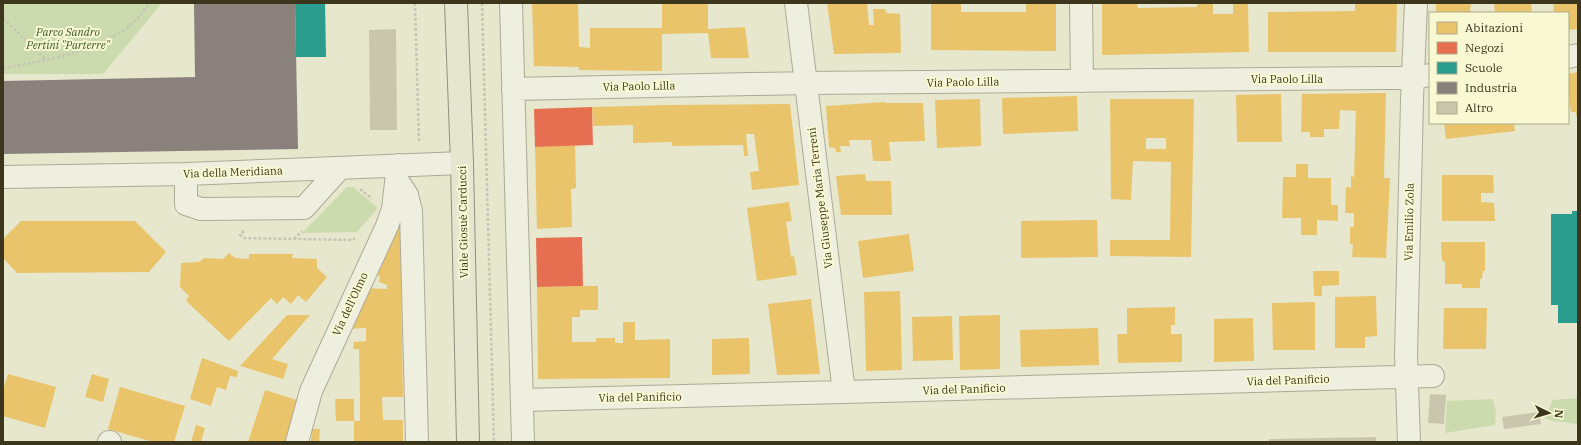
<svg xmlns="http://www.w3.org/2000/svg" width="1581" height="445" font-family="'IBM Plex Serif',serif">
<rect width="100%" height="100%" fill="#e6e7cd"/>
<path fill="#ccdbae" d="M3,3H162L103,74H3Z
M347,187H353L378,208L357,232L302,233Z
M1578,398V424L1552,421L1545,418L1553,400Z
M1493,399L1496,412L1495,425L1445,433L1447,401Z"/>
<path fill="#e9c46a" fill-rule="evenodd" d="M532,3H578L579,47L590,48V28H662V3H708V29L745,27L749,58H711L708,33L662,34V71L579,70V67L534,66Z
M827,3H867L869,25H874L873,9H885L886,13L900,14L901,53L834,54Z
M931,3H961V12H1026V3H1056V51L931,50Z
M1102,3H1137L1138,8L1197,7V3H1213V14H1233V3H1248L1249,52L1102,55Z
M1355,3H1397L1396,52H1268V12L1355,11Z
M1436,3H1471L1470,11L1472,13H1436Z
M1494,3H1531L1532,13H1495Z
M1553,3H1578V29L1568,30V13H1554Z
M1578,72V116H1576V112H1571L1568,91V74Z
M1386,93L1384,178H1390L1386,258L1352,257L1353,244H1350V227H1354V213H1345L1346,187L1351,188V176L1354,177L1356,111L1340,110L1339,129H1324V137H1310V132H1301L1302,94Z
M1281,94L1282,142H1237L1236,95Z
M1077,96L1078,131L1003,134L1002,98Z
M980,99L981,146L937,148L935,100Z
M1110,99H1194L1191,257L1110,256V240H1170L1171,162L1133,161L1131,200L1111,199ZM1146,138H1166V149H1146Z
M885,102V103H923L925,141L889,142L891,161H873L871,140H849L850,146H840L841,152H836L835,148L829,147L826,106Z
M790,104L799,185L752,190L750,172L759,171L754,134H746L748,156H744L743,145L672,146V142L633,143V125L593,126L592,107L671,105Z
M1444,123H1514L1515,131L1446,139Z
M575,145L576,188L571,189L572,227L537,229L535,147Z
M1296,164H1308V178H1331V205H1338V221L1317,220V235H1301V218H1282L1283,177H1296Z
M865,174L866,181H891L892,215H841L836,176Z
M1442,175H1493L1494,193H1481V202L1494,203L1495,221H1442Z
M789,202L792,221L786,222L791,257L794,256L797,275L757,281L747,208Z
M1097,220L1098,257L1021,258V221Z
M21,221H135L166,252L149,272L17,273L3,258V239Z
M395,223L400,225L403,397H382L383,420H403V442H354V421H360V397L359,349H353L354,342L366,341V328L346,329L362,288L387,289V285L379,282L380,276L369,273Z
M909,234L914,271L863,278L858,241Z
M1441,242H1485V271H1483L1482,279H1480V288H1462V284H1445V262L1442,261Z
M229,253L235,258L249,259V254H293L292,258L317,259V268L327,277L306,302L298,295L291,304L283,297L277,304L271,298L229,341L186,301L189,296L180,287L181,263L199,262L204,258L223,259Z
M1313,271H1339V285L1322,286V296H1314Z
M583,286H598V310H580V317H572V342H596V338H615V343H623V322H635V340L670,339V378L538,379L537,287Z
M900,291L902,370L866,371L864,292Z
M1376,296L1377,336L1365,337V348H1335V297Z
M811,299L820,374L777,375L768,304Z
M1315,302V350H1273L1272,303Z
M1175,307V325H1171V334H1182V362L1118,363L1117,334H1127V308Z
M1444,308H1487L1486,349H1443Z
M287,315H310L272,359L288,364L283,379L240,366Z
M1000,315V369L960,370L959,316Z
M952,316L953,360L913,361L912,317Z
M1253,318L1254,361L1214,362V319Z
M1098,328L1099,365L1021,367L1020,330Z
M749,338L750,374L712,375V339Z
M202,358L238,371L237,377L230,376L226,390L217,387L211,406L190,399Z
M8,374L56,387L45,428L3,416V390Z
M92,374L109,379L103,402L85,397Z
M120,387L185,406L174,442H153L108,429Z
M265,390L300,401L286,442H248Z
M335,399H354V421H336Z
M196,425L205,428L201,442H191Z
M312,429H320L319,442H311Z"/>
<path fill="#e76f51" d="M592,107L593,145L535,147L534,109Z
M582,237L583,286L537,287L536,238Z"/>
<path fill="#2a9d8f" d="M295,3H325L326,57H296Z
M1572,211H1578V323H1558V305H1551V214H1572Z"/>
<path fill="#8a817c" d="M194,3H295L298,149L3,154V81L195,77Z"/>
<path fill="#cac6ae" d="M396,29L397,130H370L369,30Z
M1430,394L1446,395L1444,424L1428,423Z
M1539,412L1541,424L1504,429L1502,417Z
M1376,437V442H1269V439Z"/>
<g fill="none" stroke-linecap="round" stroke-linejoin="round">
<defs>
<path id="minor" d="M511,3L523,442
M796,3L844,392
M1081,3L1082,81
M1568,57L1578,55
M513,89L805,83L1382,78H1413L1430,75
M186,174V204L201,209L304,208L340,168
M3,177L186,174L462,163
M397,180L407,195L411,211L417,442
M522,400L883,391L1433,376
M109,442H110
M297,442L311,391L387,226L393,209L398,165
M1409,442L1406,355L1412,100L1416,3"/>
<path id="major" d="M456,3L462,163L468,442"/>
</defs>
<use href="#minor" stroke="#acaa96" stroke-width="24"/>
<use href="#major" stroke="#91907d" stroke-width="24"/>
<path stroke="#c7c6b5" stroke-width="2.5" stroke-dasharray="3 2" stroke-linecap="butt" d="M415,3L419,142
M482,3L494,442
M3,18L46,60
M3,68C45,61 107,50 138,18C142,13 145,8 149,3
M360,189L372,199
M244,231L240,235L244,238L353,240L355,238
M294,239L302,231"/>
<use href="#minor" stroke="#eeefdf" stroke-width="22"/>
<use href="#major" stroke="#e6e6d0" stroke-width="22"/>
</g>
<g text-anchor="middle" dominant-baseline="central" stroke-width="4" stroke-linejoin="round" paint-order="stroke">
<g font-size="11" font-style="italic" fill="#3a5a22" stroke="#f8f8d2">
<text x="68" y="32">Parco Sandro<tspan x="68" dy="13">Pertini "Parterre"</tspan></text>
</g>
<g font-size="11" fill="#3c361d" stroke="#f8f8d2">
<text x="1287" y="79">Via Paolo Lilla</text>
<text transform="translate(963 82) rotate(-1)">Via Paolo Lilla</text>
<text transform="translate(639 86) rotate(-1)">Via Paolo Lilla</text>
<text transform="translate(233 172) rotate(-2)">Via della Meridiana</text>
<text transform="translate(820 198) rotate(-97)">Via Giuseppe Maria Terreni</text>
<text transform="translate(463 222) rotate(-91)">Viale Giosuè Carducci</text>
<text transform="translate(1409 222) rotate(-89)">Via Emilio Zola</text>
<text transform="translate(350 304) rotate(-65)">Via dell'Olmo</text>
<text transform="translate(1288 380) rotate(-2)">Via del Panificio</text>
<text transform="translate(964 389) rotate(-2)">Via del Panificio</text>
<text transform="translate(640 397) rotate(-1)">Via del Panificio</text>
</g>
</g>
<rect width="1581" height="445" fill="none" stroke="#3c361d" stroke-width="8"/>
<rect x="1429" y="12" width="140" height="112" fill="#f8f8d2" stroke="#adaa8a"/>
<rect x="1437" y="22" width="20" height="12" fill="#e9c46a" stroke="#adaa8a"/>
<text x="1465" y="32" font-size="12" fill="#3c361d">Abitazioni</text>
<rect x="1437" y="42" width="20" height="12" fill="#e76f51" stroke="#adaa8a"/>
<text x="1465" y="52" font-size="12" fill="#3c361d">Negozi</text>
<rect x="1437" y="62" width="20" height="12" fill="#2a9d8f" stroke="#adaa8a"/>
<text x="1465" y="72" font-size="12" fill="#3c361d">Scuole</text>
<rect x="1437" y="82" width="20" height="12" fill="#8a817c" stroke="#adaa8a"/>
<text x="1465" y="92" font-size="12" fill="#3c361d">Industria</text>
<rect x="1437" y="102" width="20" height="12" fill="#cac6ae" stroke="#adaa8a"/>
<text x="1465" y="112" font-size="12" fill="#3c361d">Altro</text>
<g transform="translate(1549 413) rotate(95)" stroke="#f8f8d2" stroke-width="3" paint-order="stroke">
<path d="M0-3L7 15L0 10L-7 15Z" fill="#3c361d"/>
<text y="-6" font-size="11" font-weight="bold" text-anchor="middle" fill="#3c361d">N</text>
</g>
</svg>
